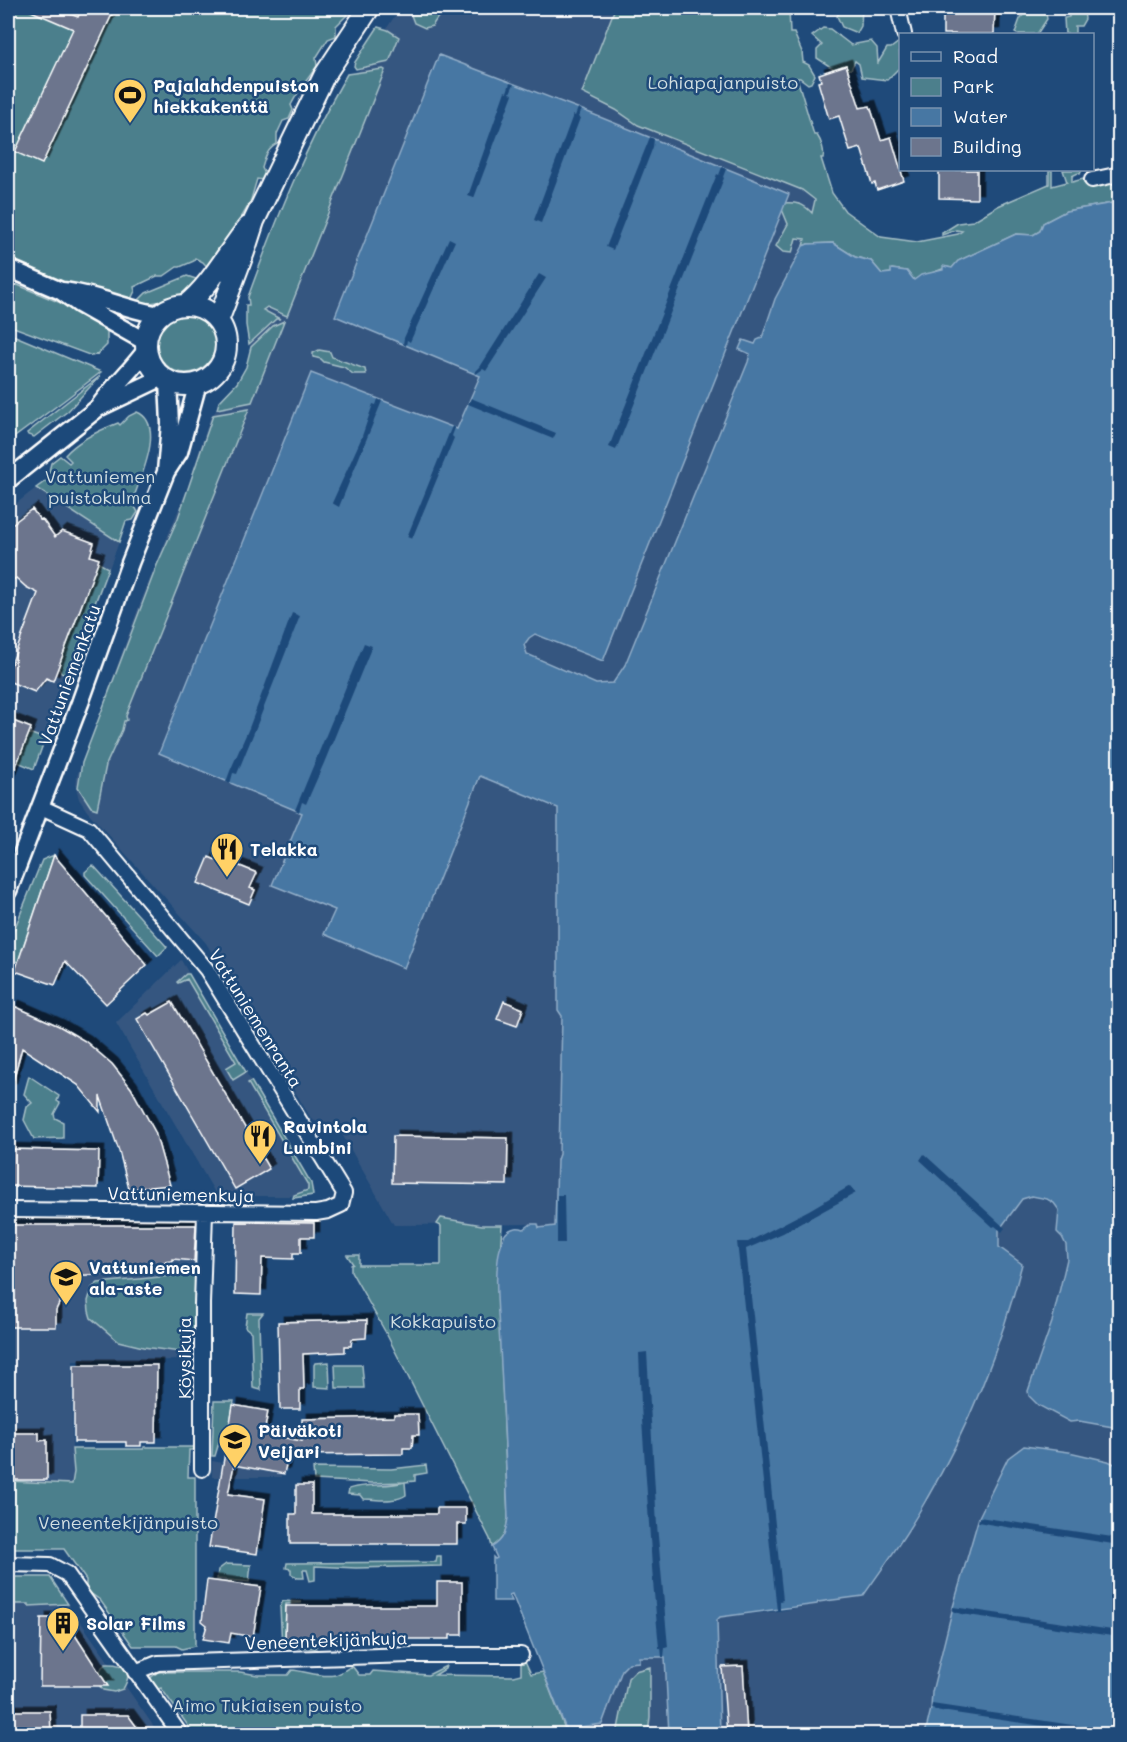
<svg xmlns="http://www.w3.org/2000/svg" width="1127" height="1742" font-family="Mali,sans-serif">
<defs>
<filter id="shadow"><feDropShadow dx="5.5" dy="-5.5" stdDeviation="0" flood-color="#0009"/></filter>
</defs>
<rect width="100%" height="100%" fill="#1f4a7a"/>
<filter id="ink" filterUnits="userSpaceOnUse"><feTurbulence type="fractalNoise" baseFrequency=".0167" numOctaves="2"/><feDisplacementMap in="SourceGraphic" scale="12" xChannelSelector="R" yChannelSelector="G"/><feConvolveMatrix kernelMatrix="1 2 1 2 8 2 1 2 1" color-interpolation-filters="sRGB"/></filter>
<g filter="url(#ink)">
<path fill="#365780" d="M400,8H615L584,87L638,125L802,190L815,200L803,246L775,299L762,338L755,344L743,340L739,349L750,354L748,362L625,665L613,683L596,684L527,654L524,645L529,638L535,634L603,660L733,335L729,170L580,109L439,55L335,315L480,376L457,429L311,373L159,752L302,813L272,885L335,910L325,934L404,968L480,775L559,808L558,1010L562,1016L559,1154L557,1161L555,1226L539,1229L538,1224L394,1225L339,1129L312,1120L206,943L87,811L79,799L76,787L77,776L141,601L187,489L210,418L243,376L251,355L248,321L349,86Z
M36,488L119,542L34,769L8,758V510Z
M181,960L314,1190L304,1196H217L116,1023Z
M1032,1196L1054,1203L1059,1210L1057,1224L1066,1245L1067,1259L1052,1322L1028,1391L1029,1396L1038,1405L1070,1422L1079,1421L1119,1428V1466L1108,1461L1070,1452L1025,1446L1008,1458L957,1594L932,1692V1704L924,1734H720L717,1620L720,1617L780,1611L817,1604V1602L863,1596L926,1500L954,1449L996,1349L1015,1292L1022,1264L999,1247V1230L1022,1199Z
M8,1223L196,1224L195,1360L73,1361L72,1449L74,1472L72,1486H8Z
M212,1461L281,1474V1477H212Z
M8,1604H68L159,1734H8Z
M639,1657H666L669,1734H567L566,1729L602,1724L622,1670L629,1662H639Z"/>
<path fill="#4c7f8c" stroke="#a6bfc6" stroke-width="1.5" d="M8,8H354L336,26V36L328,39L316,58L317,66C307,80 299,89 291,105L293,110L289,119L283,121L277,134V144C267,149 265,158 262,168L265,174L263,180L257,179L250,203L210,270L203,262L195,258L194,261L180,267H177L164,276H157L134,287L135,291L131,299L119,302L8,270V51H12L8,44Z
M411,8H441L442,11L432,26L425,28L414,23L411,15Z
M615,8H789L790,33H794L802,52L803,62L809,65L815,75L811,83L808,84L800,78H797L814,135H817C821,141 825,151 823,158H821L832,193L845,211L881,237L917,242L958,234L962,231L956,230L942,235V233L958,223L973,221L998,206L1049,184V170H1052V186L1067,182L1063,170H1088H1082L1080,174L1078,173L1072,176V182L1091,177L1119,174V202L1066,211L1043,223L1040,231L1033,235L1016,234L958,261L952,268L947,267C942,270 922,276 914,280L906,271L892,269L891,273L882,274L871,261L855,257L833,243L808,244L803,246L805,239L796,238L792,253L783,252L776,246L788,224L781,207L782,203C796,202 803,203 812,213L815,200L802,190L638,125L616,110L582,93Z
M842,8H862L861,26L857,33L842,27L837,16Z
M1028,8H1041L1046,13L1047,19L1037,34H1017L1015,33L1020,19Z
M1069,8H1080L1084,10L1085,19L1081,26H1075V34H1065L1064,18L1069,17Z
M378,27L388,30L399,37L389,62L356,69L354,66L355,62Z
M823,28L830,29L851,45L871,41L877,48L878,63L887,48H891L899,42L900,67L887,80L862,77L859,64L855,61L851,69L837,71L817,58V50L822,45L812,36Z
M383,69L385,70L287,316L267,307L263,310L280,319H276L249,344L246,325V305H249L248,297C276,220 306,145 347,74Z
M187,276L202,281C197,285 192,291 187,293C174,299 151,305 136,303L146,293Z
M8,281L80,311L107,326V345L98,354L92,356L8,325Z
M157 344a29 29 0 1 1 58 0a29 29 0 1 1-58 0Z
M284,321L252,402L217,409L219,402L237,383L246,367L251,347L273,326Z
M8,333L101,372L66,399L8,442Z
M319,350L330,352L332,357L365,369L366,374H353L344,367L324,362L321,359L313,357V353Z
M100,376L68,411L34,437L28,435L27,433Z
M249,409L126,716L127,720L124,721L122,730L106,765L97,809L91,807L78,787L82,763L157,565L178,518L213,415Z
M137,412C167,424 139,481 132,502L138,512L133,520L126,521L119,542L36,488L47,480L51,463L60,456L69,463L71,461L65,455C78,440 100,430 118,423L120,425L129,416Z
M97,562L108,568L68,676L61,673L58,667Z
M29,733L45,739L34,769L8,758V749L21,754Z
M54,855L18,962L8,959V945L42,860Z
M93,865L167,947L158,956L85,875V872Z
M186,974H189L246,1072L233,1080L226,1068L236,1062L187,979L178,983L177,982Z
M29,1076L59,1096L57,1101L60,1103L54,1114L55,1118L63,1122V1138L34,1139L24,1120L27,1107L32,1103L24,1094Z
M251,1081L311,1183L313,1195L293,1198L294,1195L308,1190V1185L248,1083Z
M441,1218L482,1225H502L498,1284L508,1518C506,1532 504,1539 492,1547L490,1539L386,1333L351,1271V1265L353,1264L347,1255H359V1265H441V1226L437,1224Z
M180,1275H196L195,1354L143,1347L118,1341L91,1318L89,1311L88,1301L92,1288L98,1283Z
M247,1313H263L259,1318L261,1390L253,1388L251,1332L245,1327Z
M329,1362L330,1388L314,1387V1365L315,1363Z
M335,1365H362L364,1388H336Z
M214,1401H234L228,1434L220,1439L215,1456H212Z
M144,1447H194V1450H189L188,1477H195V1646L182,1649L176,1646H133L100,1600L86,1590V1580L64,1549H8V1481L72,1484L74,1472L72,1449H144Z
M426,1465L427,1473L415,1475V1481L405,1482L406,1495C395,1503 376,1499 363,1499L360,1495L348,1494L349,1489C367,1483 388,1487 405,1482L372,1483L314,1480L313,1468L391,1469Z
M437,1556H441V1566L356,1568L315,1566V1580L310,1581L307,1570H303L304,1578H298L291,1574V1569L286,1568L287,1563L436,1562Z
M226,1564L251,1565L249,1582L217,1579L218,1570Z
M8,1577H50L68,1604L29,1606V1604H8Z
M283,1601L301,1602V1603L286,1604L285,1644H317L316,1648L282,1647L280,1607Z
M521,1661H525L531,1674L543,1672L567,1734H194L161,1688L156,1690L149,1679L158,1672H240L258,1675H288L292,1670C306,1671 320,1678 335,1675C340,1674 346,1669 352,1666L359,1675H370L373,1671L428,1675L446,1666L445,1669L435,1675L513,1676L521,1674Z
M106,1664C125,1663 134,1671 123,1689L114,1692L103,1690L96,1682L102,1667Z
M650,1667V1717L648,1734H617L628,1678L635,1671Z"/>
<path fill="#4777a3" stroke="#91adc8" stroke-width="1.5" d="M439,55L580,109L789,194L603,661L535,634L529,638L524,645L527,654L596,684L613,683L625,665L748,362L750,354L739,349L743,340L755,344L757,340L762,338L775,299L803,246L808,244L833,243L855,257L871,261L882,274L891,273V269L907,271L914,280L921,275L943,270V266L952,268L958,261L1016,234L1033,235L1040,231L1043,223L1066,211L1119,202V1428L1079,1421L1070,1422L1038,1405L1029,1396L1028,1391L1052,1322L1067,1259L1066,1245L1062,1237L1057,1232L1059,1210L1054,1203L1047,1199L1032,1196L1022,1199L999,1230V1247L1022,1264C1001,1346 969,1427 926,1500C907,1534 885,1565 863,1596L818,1602L817,1604L720,1617L717,1620L720,1734H669L665,1657H639V1662L629,1663L622,1670L602,1724L566,1729L512,1594L509,1595L512,1601H493V1557L495,1559L497,1558L492,1547C504,1540 506,1531 508,1518C506,1461 503,1404 500,1347C499,1315 491,1265 504,1236C508,1229 516,1226 524,1229L531,1224H538L539,1228L555,1226L557,1160L559,1154L562,1016L558,1010V808L480,776L404,968L324,934L335,910L272,885L302,813L159,753L311,373L457,429L480,376L335,316Z
M1024,1446L1069,1452L1108,1461L1119,1466V1734H925L931,1709L932,1692L953,1607L979,1517L1008,1458Z"/>
<path fill="#1f4a7a" d="M510,83L514,84L510,93L513,94L474,198L468,196L505,91L507,92Z
M578,108L582,110L578,117L580,118L541,223L534,220L573,115L575,116Z
M650,137L654,139L653,147L613,250L606,247Z
M722,167L726,169L723,177L724,178L616,450L609,447L717,174L719,175Z
M449,238L455,241L410,342L407,340L406,346L403,344L404,338Z
M539,274L546,278L486,371L483,369L476,374L474,373L480,367Z
M471,398L556,433L553,439L468,404Z
M378,399L382,401L339,507L332,503L361,439L373,404L376,405Z
M452,426L455,428L452,436L454,438L412,539L407,537Z
M292,613L300,616L255,730L237,774L233,773L230,784L226,782L230,771L249,728Z
M364,643L372,646L324,763L306,804L302,802L299,812L295,810Z
M924,1154L1005,1228L1002,1232L995,1226L993,1227L920,1160Z
M850,1186L856,1193L783,1233L746,1249L783,1600L780,1601V1611H777L737,1242H748L809,1210Z
M557,1195H564L565,1243H557Z
M647,1352L657,1525L668,1647L665,1648L664,1657H662L661,1648H659L653,1582L641,1406L639,1353Z
M979,1517L1119,1538V1545L988,1524L978,1522Z
M953,1607L1119,1631V1637L961,1614L952,1611Z
M932,1704L1119,1732V1734H1097L941,1711L931,1709Z"/>
<path fill="#6c758d" stroke="#fff" stroke-width="1.5" filter="url(#shadow)" d="M24,8H55L78,17L82,8H115L42,164L15,152L73,29Z
M943,8H995L994,34H943Z
M846,65L860,108L870,106L881,140L891,137L904,181L877,190L875,183L872,184L861,148L850,151L839,116L829,119L818,82L821,81L819,74Z
M939,170H977V199L939,198Z
M32,509L40,520L42,519L55,537L62,531L94,543L90,556L99,559L53,681L46,678L35,692L8,681V673L38,593L26,587L16,578L8,584V527Z
M8,719L31,728L8,786Z
M54,855L147,965L106,1004L65,961L55,985L15,971Z
M209,857L218,861L220,858L257,873L250,888L255,890L249,904L198,883Z
M504,1001L523,1009L517,1026L497,1019Z
M172,1002L269,1169L235,1189L137,1019L147,1013L149,1015Z
M14,1006L59,1026L85,1041L112,1064L131,1088L155,1132L170,1185L129,1189L119,1151L100,1096V1112L78,1085L22,1048L11,1088H8V1035L13,1021L8,1018Z
M393,1136L508,1138L507,1185L392,1183Z
M8,1149L99,1151L98,1188L8,1186Z
M236,1222L314,1223V1237H301V1253H293V1259L262,1258L261,1295L235,1294Z
M8,1225H196L194,1261L173,1259V1261L164,1262L165,1270L72,1276L56,1310V1327H8Z
M367,1320L366,1338L352,1339L351,1346H345V1352L303,1354L304,1389H300V1409H280L278,1322Z
M74,1365H157L156,1442H141V1446H126V1442H74Z
M233,1405L268,1411L264,1434L302,1441V1419L394,1417V1414H418L419,1435H413L412,1448H403V1454L288,1455L284,1474L234,1465L228,1494L265,1499L257,1554L209,1547Z
M8,1433H39V1441L47,1440V1480H8Z
M296,1485H312V1514H437V1508H466V1524H457V1544H290V1514H296Z
M207,1580L261,1587L253,1637L231,1633L229,1643L203,1639L207,1625L202,1621Z
M437,1582H462V1635H450V1639H285L286,1606H437Z
M41,1618H64L108,1686H40Z
M743,1666L747,1734H727L722,1667Z
M8,1711H50L51,1734H8Z
M80,1715H128L142,1734H80Z"/>
<g fill="none" stroke-linecap="round" stroke-linejoin="round">
<defs>
<path id="minor" d="M898,8L904,34
M1092,180L1120,174
M8,1210L316,1213L328,1211L341,1205L344,1193L207,970L89,829L41,807
M202,1469V1304L205,1212
M8,1564L50,1565L67,1574L180,1734
M135,1672L158,1663L410,1655H521"/>
<path id="tertiary" d="M8,268L61,291L79,304L146,342
M62,291C96,294 127,310 160,315
M98,408C112,387 132,370 147,349
M166,472L170,424L168,381
M8,480L98,408L163,377
M8,891L80,703L130,563L166,472L179,452L198,383"/>
<path id="secondary" d="M186,305C212,284 227,253 248,227
M146 345a40 40 0 1 1 80 0a40 40 0 1 1-80 0Z
M218,321L244,252L254,221L324,76L369,8"/>
</defs>
<use href="#minor" stroke="#fff" stroke-width="18"/>
<use href="#tertiary" stroke="#fff" stroke-width="21"/>
<use href="#secondary" stroke="#fff" stroke-width="24"/>
<use href="#minor" stroke="#1f4a7a" stroke-width="14"/>
<use href="#tertiary" stroke="#1f4a7a" stroke-width="16"/>
<use href="#secondary" stroke="#1f4a7a" stroke-width="20"/>
</g>
</g>
<defs>
<symbol id="stadium-pin" viewBox="-11 -11 22 30"><path d="M0 17L-7.5 6A9.5 9.5 0 1 1 7.5 6Z" fill="#ffd166" stroke="#1f4a7a"/><path d="M0-5a6.5 5 0 1 0 0 10a6.5 5 0 1 0 0-10ZM-3.5-1.8h7v3.6h-7Z" fill="#111"/></symbol>
<symbol id="restaurant-pin" viewBox="-11 -11 22 30"><path d="M0 17L-7.5 6A9.5 9.5 0 1 1 7.5 6Z" fill="#ffd166" stroke="#1f4a7a"/><path d="M-5-6h1v4h1v-4h1v4h1v-4h1v5L-1.5 .5V6h-2V.5L-5-1ZM5-6V6H3V1.5H1.5Q1.5-4 5-6Z" fill="#111"/></symbol>
<symbol id="school-pin" viewBox="-11 -11 22 30"><path d="M0 17L-7.5 6A9.5 9.5 0 1 1 7.5 6Z" fill="#ffd166" stroke="#1f4a7a"/><path d="M0-5L7-2L0 1L-7-2ZM-4 1L0 2.5L4 1V4Q0 6-4 4Z" fill="#111"/></symbol>
<symbol id="building-pin" viewBox="-11 -11 22 30"><path d="M0 17L-7.5 6A9.5 9.5 0 1 1 7.5 6Z" fill="#ffd166" stroke="#1f4a7a"/><path d="M-4-6H4V6H1V3H-1V6H-4ZM-2.5-4.3h1.7v1.8h-1.7ZM.8-4.3h1.7v1.8H.8ZM-2.5-1h1.7V.8h-1.7ZM.8-1h1.7V.8H.8Z" fill="#111"/></symbol>
</defs>
<g fill-rule="evenodd">
<use href="#stadium-pin" x="111" y="76" width="38" height="52"/>
<use href="#restaurant-pin" x="208" y="830" width="38" height="52"/>
<use href="#restaurant-pin" x="241" y="1117" width="38" height="52"/>
<use href="#school-pin" x="47" y="1258" width="38" height="52"/>
<use href="#school-pin" x="216" y="1421" width="38" height="52"/>
<use href="#building-pin" x="44" y="1604" width="38" height="52"/>
</g>
<g text-anchor="middle" dominant-baseline="central" stroke-width="5" stroke-linejoin="round" paint-order="stroke">
<g font-size="18" fill="#d2dfe2" stroke="#1f4a7a">
<text x="723" y="82">Lohiapajanpuisto</text>
<text x="100" y="476">Vattuniemen<tspan x="100" dy="21">puistokulma</tspan></text>
<text x="443" y="1321">Kokkapuisto</text>
<text x="128" y="1522">Veneentekijänpuisto</text>
<text x="267" y="1705">Aimo Tukiaisen puisto</text>
</g>
<g font-size="18" font-weight="bold" fill="#fff" stroke="#1f4a7a" text-anchor="start">
<text x="153" y="85">Pajalahdenpuiston<tspan x="153" dy="21">hiekkakenttä</tspan></text>
<text x="250" y="849">Telakka</text>
<text x="283" y="1126">Ravintola<tspan x="283" dy="21">Lumbini</tspan></text>
<text x="89" y="1267">Vattuniemen<tspan x="89" dy="21">ala-aste</tspan></text>
<text x="258" y="1430">Päiväkoti<tspan x="258" dy="21">Veijari</tspan></text>
<text x="86" y="1623">Solar Films</text>
</g>
<g font-size="18" fill="#fff" stroke="#1f4a7a">
<text transform="translate(69 675) rotate(-70)">Vattuniemenkatu</text>
<text transform="translate(256 1018) rotate(58)">Vattuniemenranta</text>
<text transform="translate(181 1194) rotate(1)">Vattuniemenkuja</text>
<text transform="translate(184 1358) rotate(-90)">Köysikuja</text>
<text transform="translate(326 1640) rotate(-2)">Veneentekijänkuja</text>
</g>
</g>
<rect width="1127" height="1742" fill="none" stroke="#1f4a7a" stroke-width="30"/>
<rect x="15" y="15" width="1097" height="1712" fill="none" stroke="#fff" stroke-width="2" filter="url(#ink)"/>
<rect x="899" y="33" width="195" height="138" fill="#1f4a7a" stroke="#7992af" stroke-width="1.5"/>
<rect x="911" y="52" width="30" height="9" fill="#1f4a7a" stroke="#7992af" stroke-width="1.5"/>
<text x="953" y="63" font-size="18" fill="#ffffff">Road</text>
<rect x="911" y="78" width="30" height="18" fill="#4c7f8c" stroke="#7992af" stroke-width="1.5"/>
<text x="953" y="93" font-size="18" fill="#ffffff">Park</text>
<rect x="911" y="108" width="30" height="18" fill="#4777a3" stroke="#7992af" stroke-width="1.5"/>
<text x="953" y="123" font-size="18" fill="#ffffff">Water</text>
<rect x="911" y="138" width="30" height="18" fill="#6c758d" stroke="#7992af" stroke-width="1.5"/>
<text x="953" y="153" font-size="18" fill="#ffffff">Building</text>
</svg>
